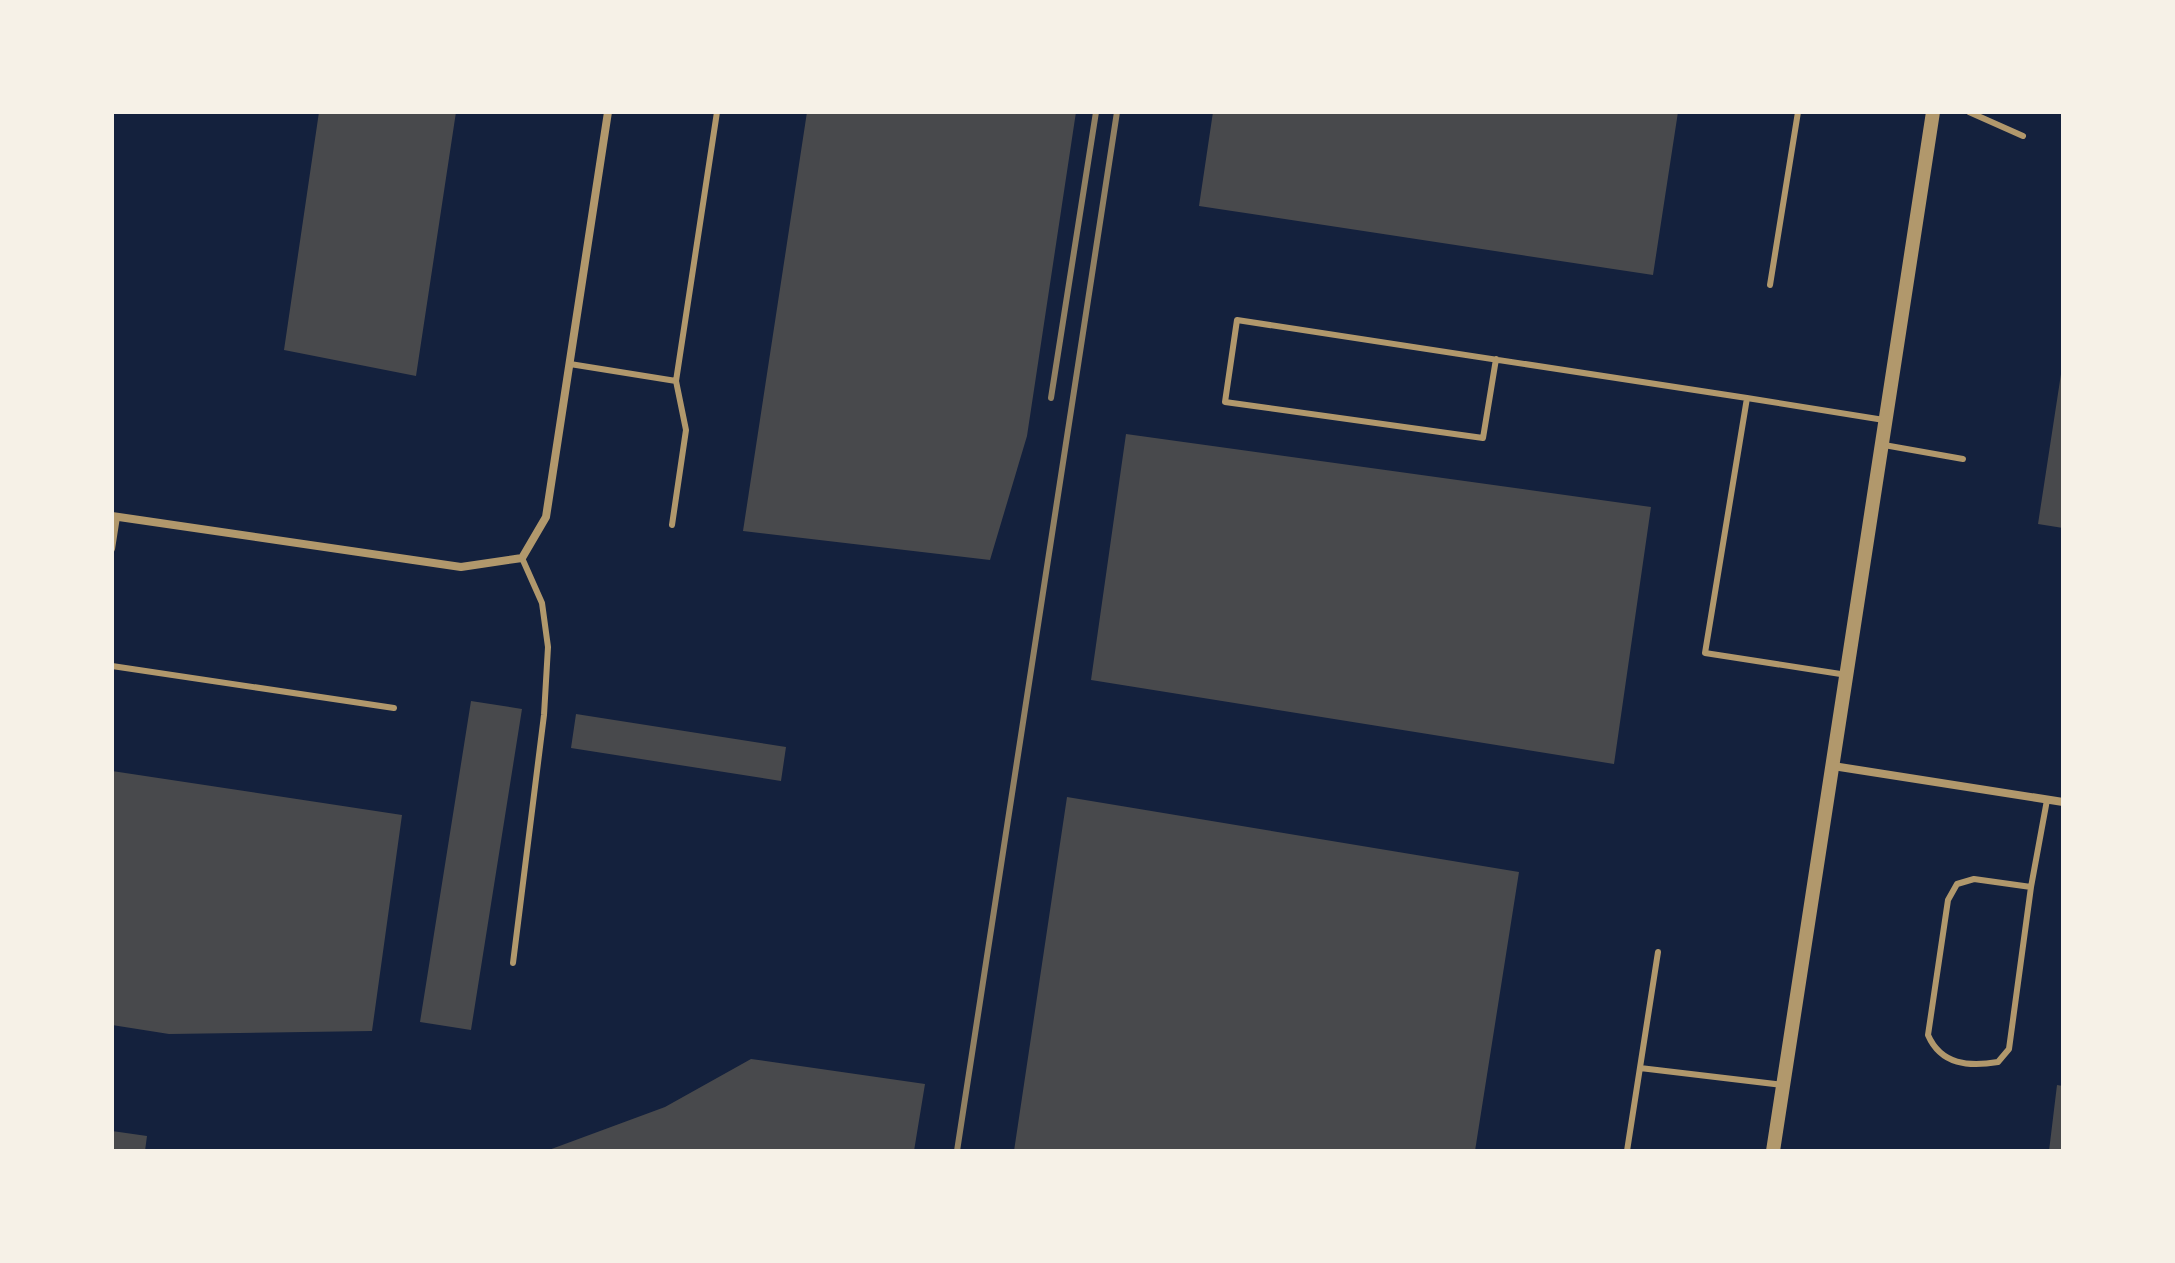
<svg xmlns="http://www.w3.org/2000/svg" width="2175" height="1263" font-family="'IBM Plex Sans',sans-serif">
<rect width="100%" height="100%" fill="#14213d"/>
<path fill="#48494c" d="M319,112H456L416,376L284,350Z
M807,112H1076L1027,436L990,560L743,531Z
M1213,112H1678L1653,275L1199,206Z
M2061,374H2063V528L2038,524Z
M1126,434L1651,507L1614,764L1091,680Z
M471,701L522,709L471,1030L420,1022Z
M576,714L786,747L781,781L571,748Z
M112,771L402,815L372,1031L169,1034L112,1025Z
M1067,797L1519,872L1475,1151H1014Z
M751,1059L925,1084L914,1151H546L665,1107Z
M2057,1085L2063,1086V1151H2049Z
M112,1131L147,1136L145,1151H112Z"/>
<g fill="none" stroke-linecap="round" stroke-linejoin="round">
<path stroke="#b1986c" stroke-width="6" d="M1969,112L2023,136
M1770,285L1798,112
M1496,359L1483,438L1225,402L1237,320L1747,398
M570,364L676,381L717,112
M1884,445L1963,459
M672,525L686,430L676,381
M112,549L117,517
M112,666L394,708
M1847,675L1705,653L1747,398L1884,420
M2031,887L1974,879L1957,884L1948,900L1928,1035C1941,1065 1969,1067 1998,1062L2009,1049L2031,887L2047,800
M513,963L544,715L548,647L542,603L522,558
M1640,1068L1783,1085
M1627,1151L1658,952"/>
<path stroke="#b1986c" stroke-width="8" d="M112,516L461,567L522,558L546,517L608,112
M1833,766L2063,802"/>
<path stroke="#b1986c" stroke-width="14" d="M1773,1151L1933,112"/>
<path stroke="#918062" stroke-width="6" d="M1051,398L1096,112
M957,1151L1117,112"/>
</g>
<rect width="2175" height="1263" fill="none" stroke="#f6f1e7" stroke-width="228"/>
</svg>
